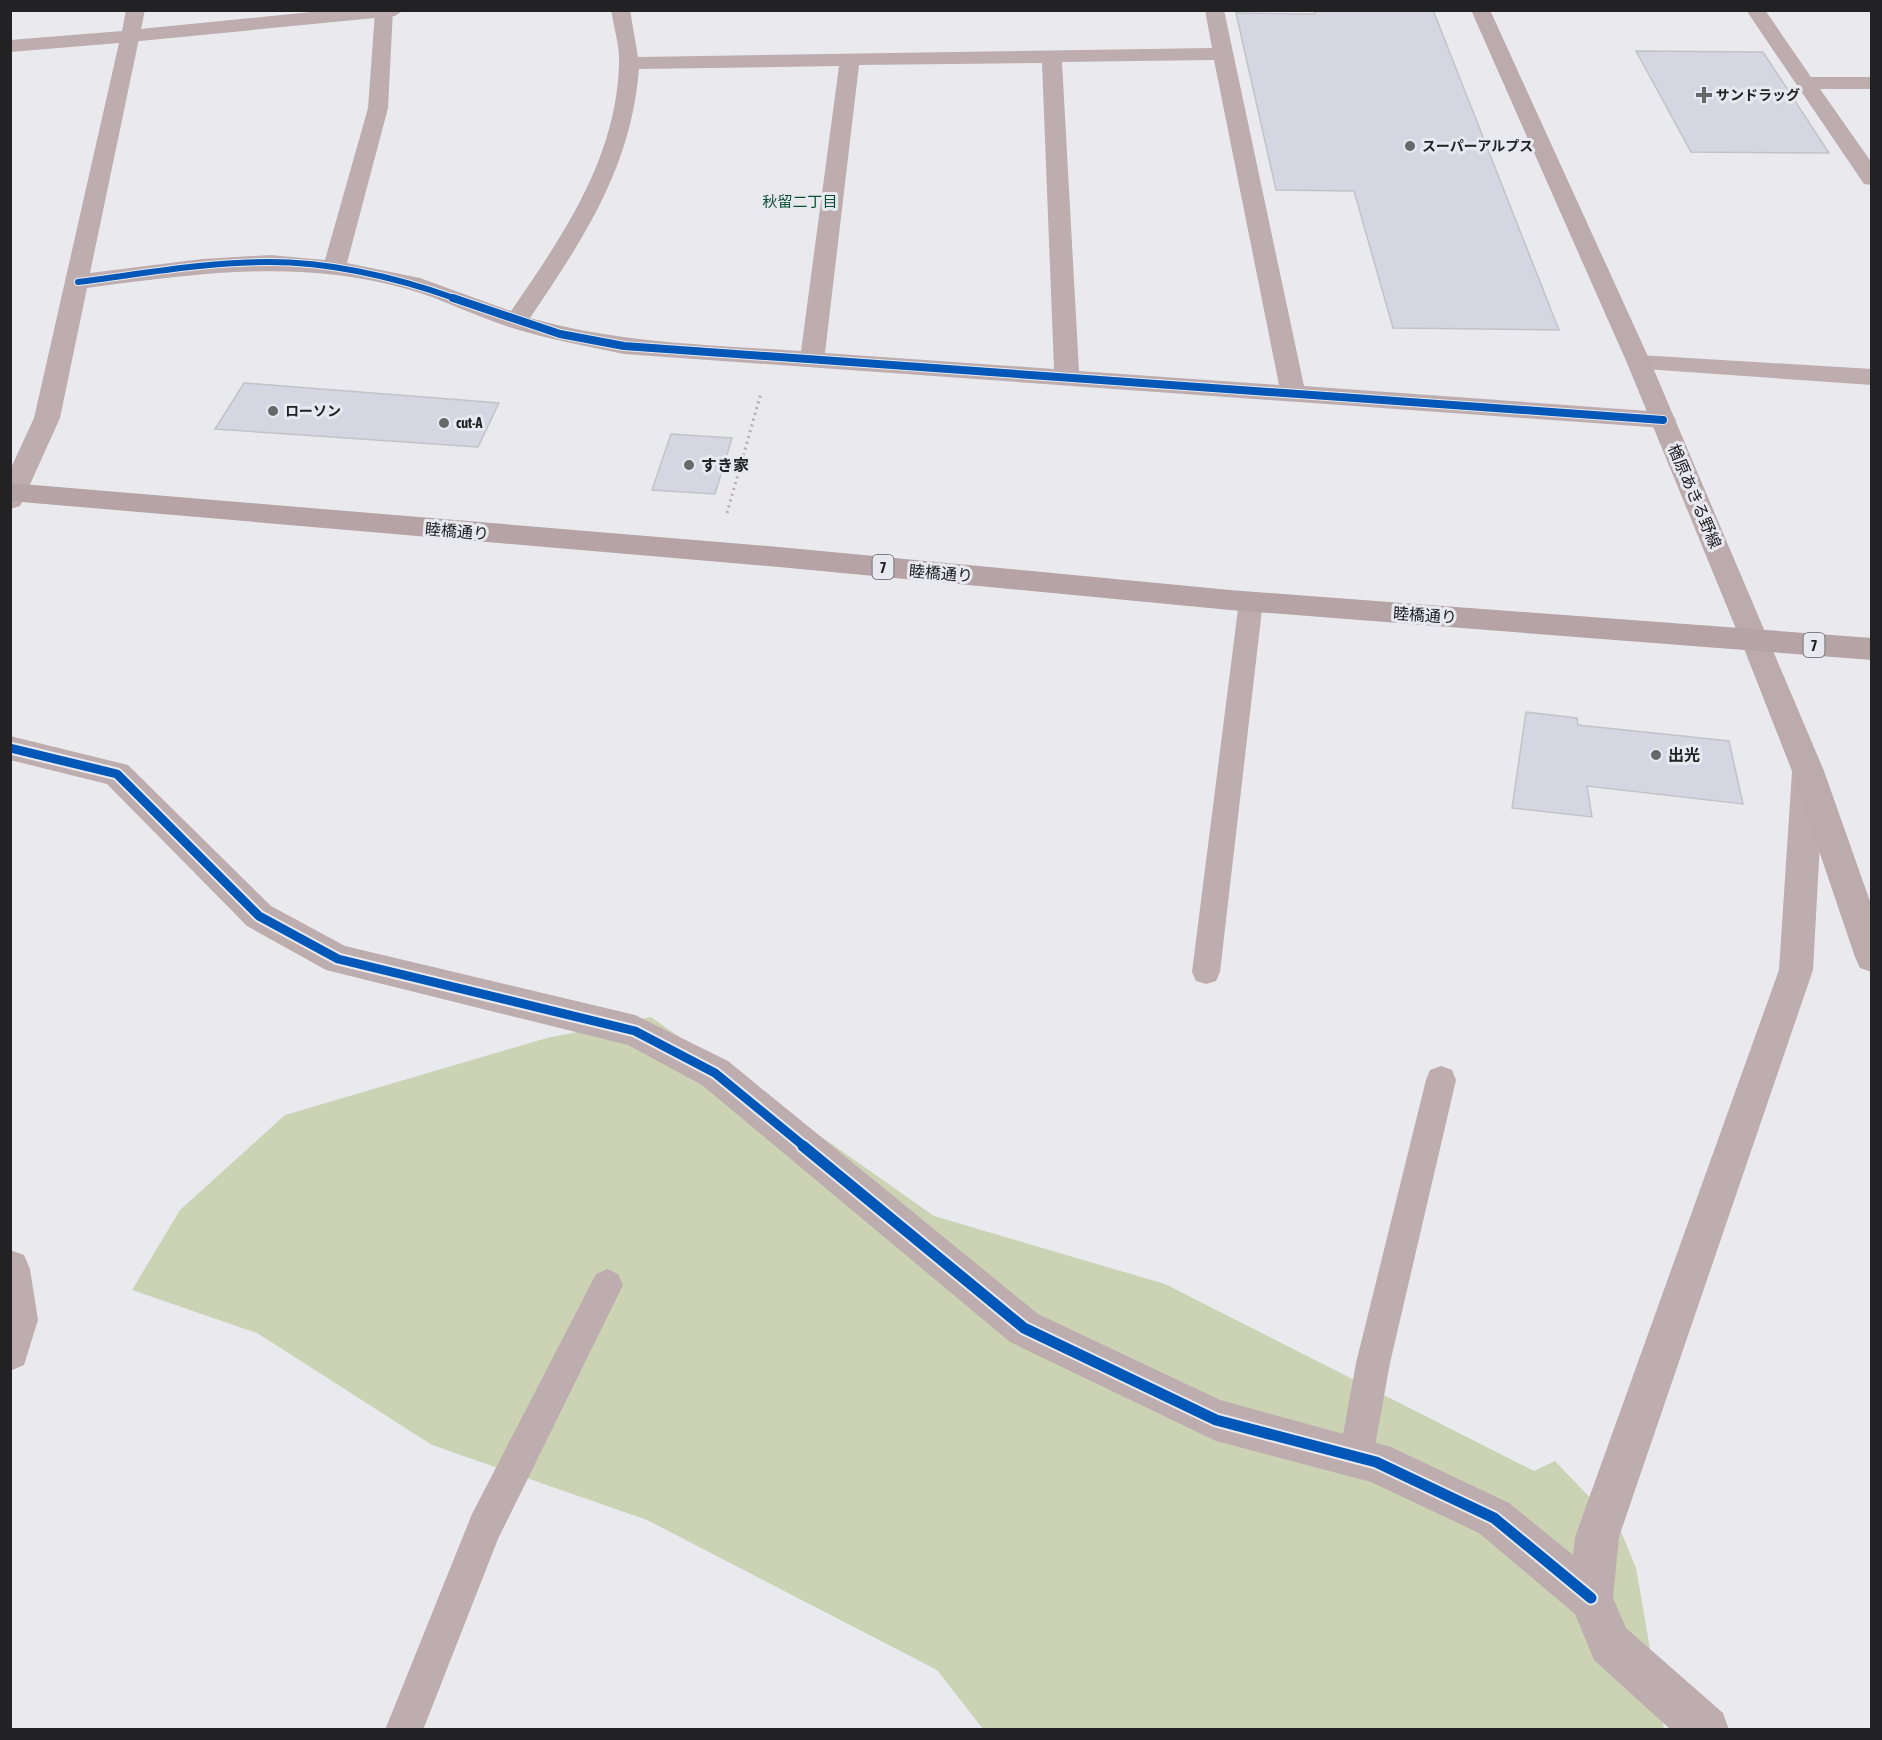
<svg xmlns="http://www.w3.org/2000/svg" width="1882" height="1740" font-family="'Asap Condensed','Noto Sans JP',sans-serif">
<rect width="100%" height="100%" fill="#eaeaee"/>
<path fill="#ccd2b4" d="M651,1017L934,1216L1165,1284L1534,1471L1555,1461L1620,1529L1636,1568L1664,1729H983L937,1670L647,1520L432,1445L257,1333L132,1290L180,1210L285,1115L547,1038Z"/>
<path fill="#d6d6e2" stroke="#c2c3c6" stroke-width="1.5" d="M1314,10H1433L1559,330L1393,328L1354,191L1276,190L1236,13L1315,14Z
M1636,51L1763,52L1829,153L1691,152Z
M244,383L424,397L499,403L478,447L215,429Z
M671,434L732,438L715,494L652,490Z
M1526,712L1577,718L1578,725L1729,741L1743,804L1587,786L1592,817L1512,808Z"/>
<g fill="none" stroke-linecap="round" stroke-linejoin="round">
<path stroke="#b5adae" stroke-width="3" stroke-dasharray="2 4" stroke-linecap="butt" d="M727,513L761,393"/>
<path fill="#beadae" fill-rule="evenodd" d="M1251,593L1259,595L1263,601L1220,972L1216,981L1206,984L1196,981L1192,972L1239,601L1243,595Z
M1441,1066L1452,1070L1456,1080L1390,1363L1373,1457L1368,1469L1356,1474L1344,1469L1339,1457L1356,1363L1426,1080L1430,1070Z
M607,1269L618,1274L623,1285L498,1539L423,1730H385L472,1514L596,1274Z"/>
<path fill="#beadae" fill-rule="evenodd" d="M126,10H145L90,273L202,259L270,255L325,260L368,108L375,12L393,10L388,108L347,263L420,278L511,311C562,237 616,159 619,65C620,47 614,28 611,10H630L638,57L1212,48L1205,10H1224L1304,386L1663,412L1672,414L1676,420L1672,426L1663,428L624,354C585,346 547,339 509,327C475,316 442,299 407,289C298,258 196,274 87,288L60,418L23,500L20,506L10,509V470L34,418L119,43L10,52V40L122,31ZM1214,60L1279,385L1079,371L1062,62ZM1042,63L1054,369L825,353L859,65ZM839,66L801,351C710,345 618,343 530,318C584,238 631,168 639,69Z
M1746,10H1765L1811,77H1872V89H1820L1872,163V185L1864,184Z
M1639,355L1872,369V385L1630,368L1627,363L1630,358Z
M10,736L128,765L271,906L345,946L635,1015L728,1061L1038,1314L1220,1400L1391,1447L1509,1503L1573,1555L1575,1537L1779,970L1792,771L1797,762L1808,759L1819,762L1824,771L1813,970L1619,1537L1613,1598L1626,1628L1723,1713L1729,1730H1671L1594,1660L1575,1614L1479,1533L1371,1482L1216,1441L1010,1342L702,1085L628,1045L326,970L247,926L107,784L10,760Z
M10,1250L24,1255L30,1269L38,1320L24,1365L10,1371Z"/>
<path fill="#beadae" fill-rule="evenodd" d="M331,10H404L395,16L130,42L120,36L130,30Z"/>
<path fill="#bcabad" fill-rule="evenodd" d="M1471,10H1490L1651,363L1824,771L1872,907V972L1860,968L1855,957L1792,771L1741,641L1627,363Z"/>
<path fill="#b5a3a6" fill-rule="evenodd" d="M10,483L779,547L1230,590L1872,638V660L1230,610L779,567L10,501Z"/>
<defs>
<path id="cycleway-far3" d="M78,282C141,274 205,262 269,262C333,262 398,278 457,299"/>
<path id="cycleway-far2" d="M453,298L560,334L624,346L1663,420"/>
<path id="cycleway-far1" d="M10,748L117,774L259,916L338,959L635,1031L715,1073L805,1147"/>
<path id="cycleway" d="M803,1146L1024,1328L1216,1420L1376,1462L1494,1518L1591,1598"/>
</defs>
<use href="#cycleway-far3" stroke="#e8e9f0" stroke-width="8"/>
<use href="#cycleway-far2" stroke="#e8e9f0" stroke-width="10"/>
<use href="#cycleway-far1" stroke="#e8e9f0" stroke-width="13"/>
<use href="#cycleway" stroke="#e8e9f0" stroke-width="15"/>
<use href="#cycleway-far3" stroke="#0057b8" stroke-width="6"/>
<use href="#cycleway-far2" stroke="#0057b8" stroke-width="8"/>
<use href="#cycleway-far1" stroke="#0057b8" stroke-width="9"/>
<use href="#cycleway" stroke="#0057b8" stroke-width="11"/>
</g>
<g fill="#68686b" stroke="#e8e9f0" stroke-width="2">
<path d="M1701 86h6v6h6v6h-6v6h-6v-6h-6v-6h6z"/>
<circle cx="1410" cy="146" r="6"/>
<circle cx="273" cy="411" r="6"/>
<circle cx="444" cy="423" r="6"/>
<circle cx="689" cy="465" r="6"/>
<circle cx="1656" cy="755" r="6"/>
</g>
<g text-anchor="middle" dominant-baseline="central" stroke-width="6" stroke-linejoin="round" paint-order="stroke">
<g font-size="14" font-weight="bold" fill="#222225" stroke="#e8e9f0" text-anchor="start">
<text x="1716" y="95">サンドラッグ</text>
<text x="1422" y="146">スーパーアルプス</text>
<text x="285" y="411">ローソン</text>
<text x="456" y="423">cut-A</text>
</g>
<g font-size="15" fill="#0c4f33" stroke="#e8e9f0">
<text x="800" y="201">秋留二丁目</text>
</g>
<g fill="#e8e9f0" stroke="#5d5e62" stroke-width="1.5">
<rect x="872.5" y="555" width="21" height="24" rx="4.5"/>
<rect x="1803.5" y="633" width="21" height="24" rx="4.5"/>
</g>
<g font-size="15" font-weight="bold" fill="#222225">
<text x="883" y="567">7</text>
<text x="1814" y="645">7</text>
</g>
<g font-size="16" font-weight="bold" fill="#222225" stroke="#e8e9f0" text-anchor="start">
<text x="701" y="465">すき家</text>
<text x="1668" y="755">出光</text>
</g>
<g font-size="16" fill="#222225" stroke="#e8e9f0">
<text transform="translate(1695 496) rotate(67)">楢原あきる野線</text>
<text transform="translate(457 531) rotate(5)">睦橋通り</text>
<text transform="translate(941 573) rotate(5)">睦橋通り</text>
<text transform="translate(1425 615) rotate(4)">睦橋通り</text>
</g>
</g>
<rect width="1882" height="1740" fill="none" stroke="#222225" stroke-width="24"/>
</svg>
